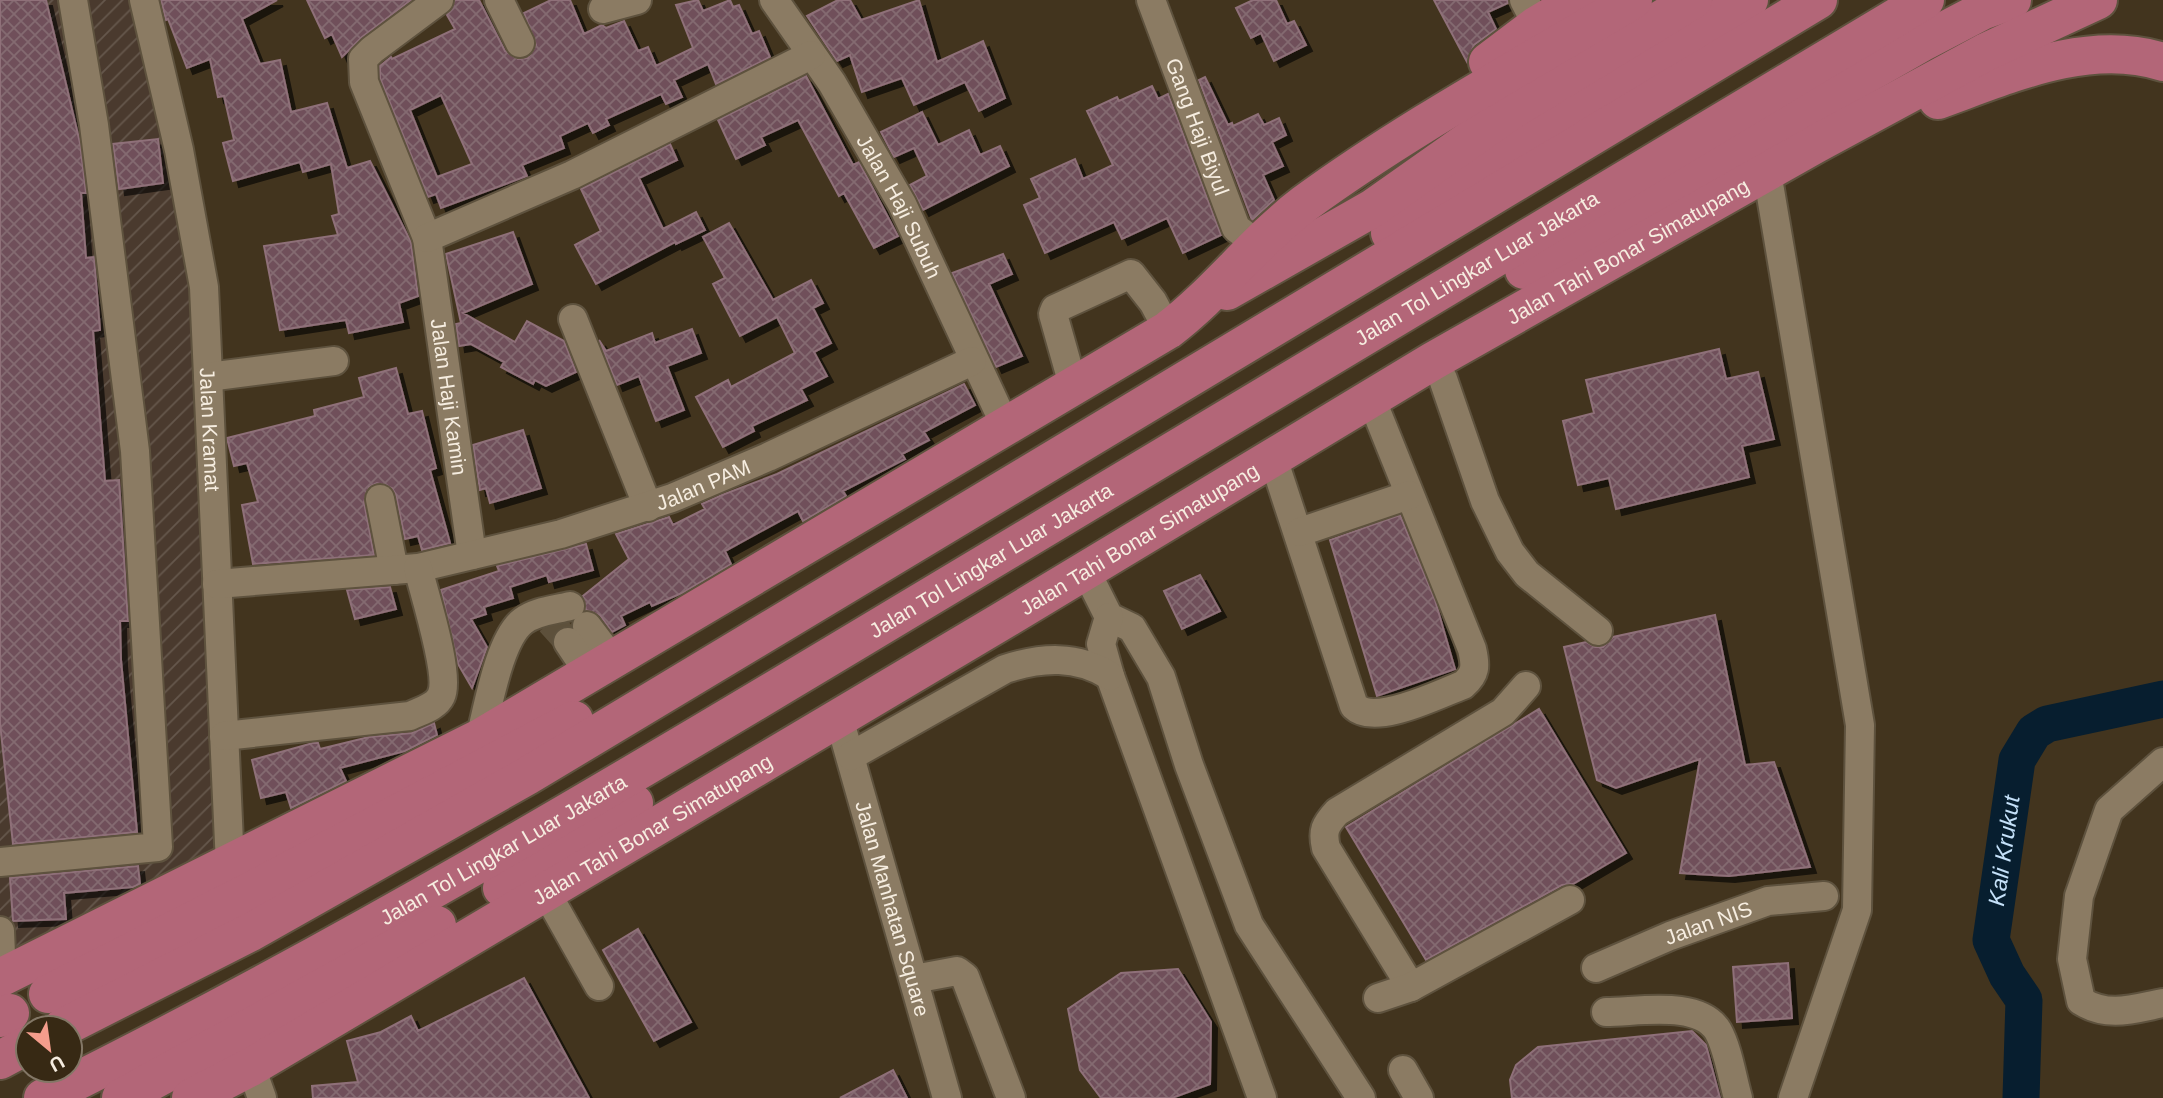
<svg xmlns="http://www.w3.org/2000/svg" width="2163" height="1098" font-family="Arial,sans-serif">
<defs>
<pattern id="industrial-furrows" width="10" height="10" patternUnits="userSpaceOnUse" patternTransform="scale(1.75)"><rect width="10" height="10" fill="#4a3a2e"/><path d="M-1 1l2-2M0 10L10 0M9 11l2-2" fill="none" stroke="#65574c"/></pattern>
<pattern id="building-cross-hatch" width="8" height="8" patternUnits="userSpaceOnUse" patternTransform="scale(1.75)"><rect width="8" height="8" fill="#6f505a"/><path d="M0 0l8 8M0 8l8-8" fill="none" stroke="#846a71"/></pattern>
<filter id="shadow"><feDropShadow dx="6" dy="6" stdDeviation="0" flood-color="#0009"/></filter>
</defs>
<rect width="100%" height="100%" fill="#42341e"/>
<path fill="url(#industrial-furrows)" d="M0,0H137L193,215L224,857L0,967Z"/>
<g fill="none" stroke-linecap="round" stroke-linejoin="round">
<path stroke="#071e2f" stroke-width="37" id="s1" d="M2021,1098L2024,1000L2007,975L1991,940L2017,760L2034,732L2047,724L2163,699"/>
</g>
<path fill="url(#building-cross-hatch)" stroke="#8f7079" stroke-width="2" fill-rule="evenodd" filter="url(#shadow)" d="M0,0H46L80,143L86,193H81L86,258L94,257L100,330L93,331L105,481L119,480L128,621H120L121,660L137,832L13,844L0,723Z
M161,0H277L242,19L260,64L280,60L291,112L327,103L347,168L370,161L411,242L418,296L399,303L403,322L349,333L346,320L280,330L264,246L338,235L332,216L339,214L331,164L303,172L300,162L233,181L223,143L234,140L224,96L218,97L210,59L187,68L168,19L166,20Z
M307,0H411L362,37L342,57L332,34L325,38Z
M455,0H479L505,51L518,59L528,58L536,45L524,13L551,0H570L584,34L602,25L606,28L624,21L638,51L648,47L656,66L693,48L676,5L698,0L703,11L730,0L733,7L739,5L752,34L759,31L770,57L716,84L708,64L674,80L682,97L666,104L661,94L606,119L609,125L593,133L588,123L560,136L564,148L522,165L527,176L441,208L436,194L428,197L380,78V66L391,57L392,59L455,29L447,15ZM441,95L472,164L437,177L410,110Z
M838,0H850L861,20L919,0L937,62L983,41L1005,98L979,111L965,82L914,105L902,78L862,92L850,55L837,61L807,16Z
M1253,0H1276L1287,24L1294,21L1306,45L1274,61L1261,33L1251,38L1236,8Z
M1434,0H1507L1508,3L1488,12L1496,29L1474,45L1467,62Z
M806,76L853,165L859,162L898,236L874,248L844,193L839,196L798,120L761,137L765,145L736,159L718,120Z
M1205,77L1228,125L1232,123L1233,126L1258,114L1264,125L1279,118L1286,135L1272,142L1283,166L1263,175L1274,200L1252,220L1199,80Z
M1152,86L1158,99L1168,94L1221,235L1183,253L1167,218L1122,239L1114,222L1045,253L1024,205L1040,198L1031,179L1075,159L1083,179L1113,165L1087,111L1117,97L1119,101Z
M922,112L938,145L969,130L980,155L1000,146L1009,166L923,210L910,185L927,176L914,148L894,157L881,132Z
M158,139L163,183L119,189L113,144Z
M670,144L677,160L639,178L663,229L696,212L705,230L676,244L675,242L596,284L575,245L601,231L581,189Z
M729,223L773,300L811,280L823,303L813,308L831,343L814,352L827,376L801,389L807,400L752,426L754,431L723,447L696,397L728,380L731,387L795,353L777,317L740,336L713,284L725,278L703,237Z
M513,232L532,284L463,313L515,342L527,321L564,341L576,372L546,386L535,380L533,384L501,367L504,362L471,344L459,346L456,324L461,323L446,254Z
M1003,254L1012,274L989,284L1022,356L996,367L952,273Z
M692,329L701,353L667,366L684,410L656,421L639,376L617,385L599,340L606,351L652,333L655,343Z
M1719,349L1726,379L1758,372L1774,439L1742,446L1749,477L1616,509L1609,478L1578,485L1563,421L1594,413L1586,380Z
M396,368L408,414L422,411L436,468L430,470L450,543L422,550L418,536L405,539L396,495L392,488L377,483L369,487L364,502L374,555L253,564L242,505L258,502L247,463L234,466L227,438L315,416L314,410L364,397L359,378Z
M964,384L975,405L924,432L929,440L902,454L905,459L843,491L846,496L803,521L798,511L725,551L731,564L682,593L652,606L650,602L621,616L625,625L612,632L600,615L586,610L583,596L629,559L616,534L669,517L673,525L705,509L702,504L722,495L777,474Z
M523,430L541,488L490,503L486,488L480,490L473,445Z
M1400,515L1435,600L1455,669L1377,696L1330,540Z
M586,544L593,570L549,582L547,575L510,587L513,598L484,607L486,614L471,619L487,647L472,688L458,664L441,590L499,571L497,566Z
M1200,575L1220,611L1182,629L1164,591Z
M390,587L396,609L355,619L347,590Z
M1715,615L1745,765L1774,762L1810,867L1729,876L1680,873L1700,759L1616,788L1597,780L1564,647L1586,642L1595,647H1603L1613,637Z
M1539,709L1626,853L1573,884L1562,885L1426,960L1346,827Z
M434,723L437,735L405,751L340,768L346,781L291,808L286,792L261,798L252,760L313,743H318L320,749L369,737L412,733Z
M138,866L140,884L133,887L64,893L66,919L13,921L10,878Z
M638,929L691,1022L654,1041L603,950Z
M1788,963L1792,1018L1737,1022L1733,967Z
M1178,969L1211,1022L1210,1084L1172,1098H1101L1080,1070L1068,1009L1121,973Z
M524,978L589,1098H313L312,1086L358,1082L347,1041L381,1032L411,1016L418,1031Z
M1692,1031L1706,1045L1720,1098H1512L1510,1080L1516,1065L1538,1047Z
M893,1070L907,1098H840Z"/>
<g fill="none" stroke-linecap="round" stroke-linejoin="round">
<path stroke="#5d503b" stroke-width="28" stroke-dasharray="28 14" stroke-linecap="butt" d="M550,622L568,642"/>
<defs>
<g id="minor">
<path id="s2" d="M144,0L179,150L204,287L230,865"/>
<path id="s3" d="M439,0L372,50L363,59L364,82L427,238L472,555"/>
<path d="M499,0L520,43"/>
<path id="s4" d="M774,0L832,83L902,204L1005,425"/>
<path id="s5" d="M1151,0L1236,228L1257,244"/>
<path d="M1524,0L1537,25"/>
<path d="M603,9L637,0"/>
<path d="M1767,172L1860,725L1857,910L1793,1098"/>
<path d="M427,238L572,175L811,55"/>
<path d="M573,319L648,507"/>
<path d="M1433,361L1443,379L1485,501L1510,552L1527,574L1598,631"/>
<path d="M208,377L334,361"/>
<path d="M1073,385L1053,314L1055,309L1131,274L1153,302L1168,330"/>
<path d="M1273,458L1354,706C1375,727 1438,694 1463,685C1476,674 1476,666 1472,649L1371,398"/>
<path d="M380,499L394,570"/>
<path d="M1300,532L1409,495"/>
<path d="M1086,571L1109,617L1132,628L1161,677L1189,765L1249,925L1361,1098"/>
<path id="s6" d="M217,584L418,568L561,534L672,498L768,457L972,361"/>
<path d="M1109,617L1101,644L1110,676L1262,1098"/>
<path d="M587,626L612,659"/>
<path d="M568,642L588,672"/>
<path id="s7" d="M839,718L947,1098"/>
<path d="M224,736L410,716C420,711 436,707 441,696C451,676 424,593 418,568"/>
<path d="M480,738C488,708 499,639 523,621C536,611 555,610 570,606"/>
<path d="M851,756L1005,669C1042,657 1077,655 1110,676"/>
<path d="M2163,762L2109,810L2079,896L2072,959L2081,1001C2108,1018 2133,1009 2163,1003"/>
<path d="M0,862L158,847L135,451L94,125L73,0"/>
<path d="M546,892L599,986"/>
<path d="M0,931L2,977"/>
<path id="s8" d="M1596,968L1670,936L1768,901L1824,896"/>
<path d="M914,979L957,971L965,977L1011,1098"/>
<path d="M1411,987L1326,848C1322,831 1325,825 1337,812L1503,712L1526,686"/>
<path d="M1378,998L1411,987L1570,900"/>
<path d="M1606,1012C1639,1012 1699,1000 1718,1031C1728,1049 1732,1077 1738,1098"/>
<path d="M251,1067L262,1098"/>
<path d="M1403,1070L1419,1098"/>
</g>
<g id="highway">
<path d="M1488,62L1537,25L1579,0"/>
<path d="M1938,100C2008,75 2088,38 2163,62"/>
<path d="M1390,233L1556,117L1749,0"/>
<path d="M1524,270L1921,43L1984,10L2012,0"/>
<path d="M1227,291L1373,208L1509,112L1693,0"/>
<path d="M502,888L634,803"/>
<path d="M0,978L480,738L1168,330C1218,292 1254,242 1304,204C1408,128 1523,66 1633,0"/>
<path d="M48,994L249,892L574,720"/>
<path d="M0,1018L10,1013"/>
<path d="M62,1028L251,932L527,776L1818,0"/>
<path d="M0,1060L28,1045"/>
<path id="s9" d="M43,1098C338,952 620,783 901,614C1242,408 1583,203 1925,0"/>
<path d="M121,1098L437,925"/>
<path id="s10" d="M191,1098L251,1067L1002,621L1433,361L1816,144L1986,52L2098,0"/>
</g>
</defs>
<use href="#minor" stroke="#5e523e" stroke-width="32"/>
<use href="#highway" stroke="#5e523e" stroke-width="42"/>
<use href="#minor" stroke="#8b7b63" stroke-width="28"/>
<use href="#highway" stroke="#b36678" stroke-width="38"/>
</g>
<g text-anchor="middle" dominant-baseline="central" stroke-width="5" stroke-linejoin="round" paint-order="stroke">
<g font-size="21" fill="#f6ede0" stroke="#372914">
<text stroke="none"><textPath href="#s5" startOffset="135">Gang Haji Biyul</textPath></text>
<text stroke="none"><textPath href="#s4" startOffset="242">Jalan Haji Subuh</textPath></text>
<text stroke="none"><textPath href="#s10" startOffset="1668">Jalan Tahi Bonar Simatupang</textPath></text>
<text stroke="none"><textPath href="#s9" startOffset="1657">Jalan Tol Lingkar Luar Jakarta</textPath></text>
<text stroke="none"><textPath href="#s3" startOffset="448">Jalan Haji Kamin</textPath></text>
<text stroke="none"><textPath href="#s2" startOffset="436">Jalan Kramat</textPath></text>
<text stroke="none"><textPath href="#s6" startOffset="499">Jalan PAM</textPath></text>
<text stroke="none"><textPath href="#s10" startOffset="1101">Jalan Tahi Bonar Simatupang</textPath></text>
<text stroke="none"><textPath href="#s9" startOffset="1090">Jalan Tol Lingkar Luar Jakarta</textPath></text>
<text stroke="none"><textPath href="#s10" startOffset="534">Jalan Tahi Bonar Simatupang</textPath></text>
<text stroke="none"><textPath href="#s9" startOffset="523">Jalan Tol Lingkar Luar Jakarta</textPath></text>
<text stroke="none"><textPath href="#s7" startOffset="198">Jalan Manhatan Square</textPath></text>
<text stroke="none"><textPath href="#s8" startOffset="121">Jalan NIS</textPath></text>
</g>
<g font-size="23" font-style="italic" fill="#c5e1f9" stroke="#372914">
<text stroke="none"><textPath href="#s1" startOffset="257">Kali Krukut</textPath></text>
</g>
</g>
<g transform="translate(49 1049) rotate(151)"><circle r="33" fill="#372914" stroke="#837766" stroke-width="2"/>
<path d="M0-5L12 26L0 18L-12 26Z" fill="#f49d8c"/>
<text y="-10" font-size="19" font-weight="bold" text-anchor="middle" fill="#f6ede0">U</text>
</g>
</svg>
